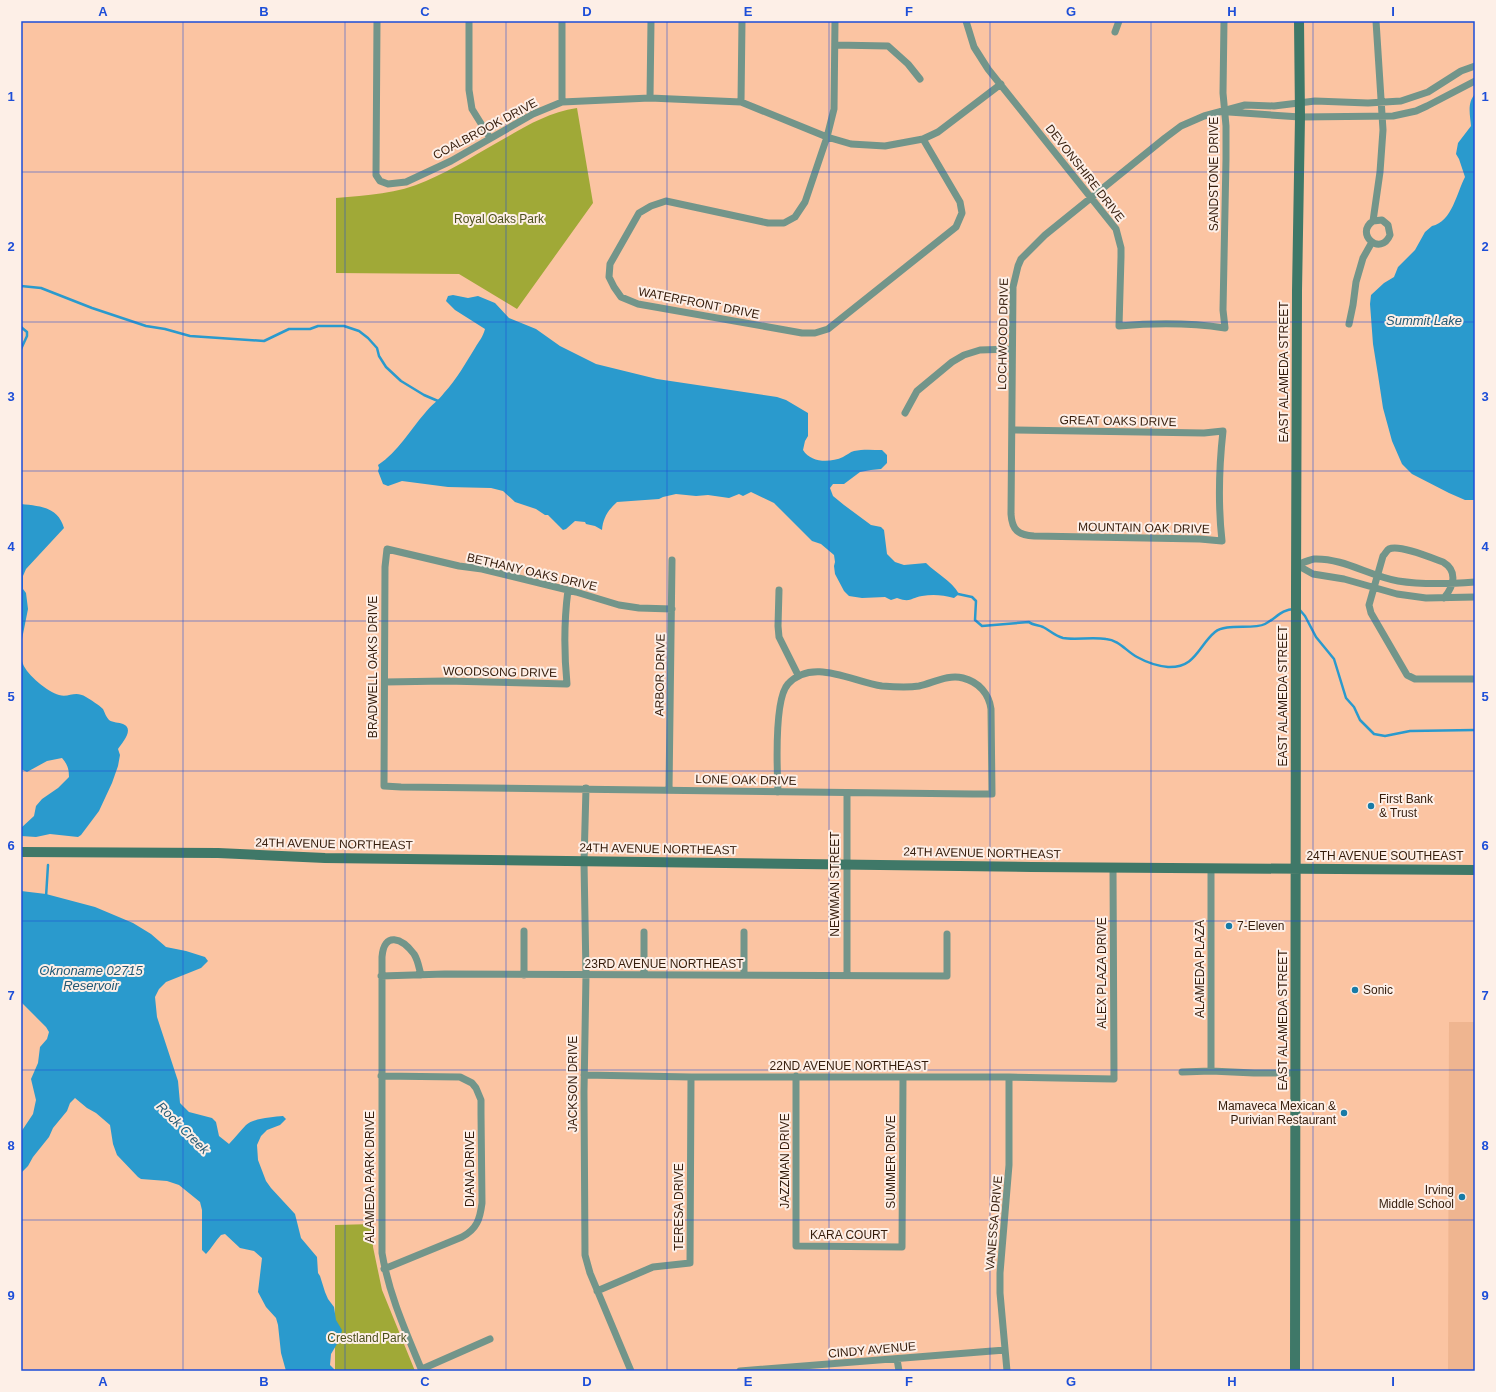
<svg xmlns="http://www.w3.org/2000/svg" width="1496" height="1392" font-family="Arial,sans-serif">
<rect width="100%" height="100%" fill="#fbc4a2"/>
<path fill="#efb590" d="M1449,1022H1475V1371H1448Z"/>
<path fill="#a0a937" d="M577,108L593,203L517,309L459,274L336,273V198C367,195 398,194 426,181C454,169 480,152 507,137C529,124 551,112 577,108Z
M373,1224V1247L382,1290L415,1371H335V1225Z"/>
<path fill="#2a9acd" d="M1475,94V500H1465L1449,493L1412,474L1402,464L1392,441L1383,408L1378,375L1373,344L1370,304L1371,295L1384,283L1394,277L1398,267L1415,250L1425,232L1432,226C1452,222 1457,192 1465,177L1459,159L1456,154L1458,143L1471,126C1470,114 1467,103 1475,94Z
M453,295L468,298L478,296L495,303L509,318L536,329L560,346L596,364L657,379L777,397L786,400L808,413V436L805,441L803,450C811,463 830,463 843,457C847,455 850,452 854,451C863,449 873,450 882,450L887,455V463L881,469L871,470L860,472L844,484H833L830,488L833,496L844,505L871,525L881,527L884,530L887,554L895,562L904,565L926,563C937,574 951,580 959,594L954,598C943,595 933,594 922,596C910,598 911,603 897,598L891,600L885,597L862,598L849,596L844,591L835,574L834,566L835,562L834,555L821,544L812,541L774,503L751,492L743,496L739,494L729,498L708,495L696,496L676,494L663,497L659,499L617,502C608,510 603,518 602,530L595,526L586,524L585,522L575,521L566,529L563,530L548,515H545L536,509L515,502L503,491L491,488L448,487L402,481L388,486L383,484L378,471L379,468L378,465C398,452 410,430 425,413C431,405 439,400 444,393C457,379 465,364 475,348C479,341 483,337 485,329L455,310L446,301L448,296Z
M21,504C40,506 58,507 64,528L26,569L23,576V589L26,593L28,609L21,644Z
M21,652C21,655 21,660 23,664C27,675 48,692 59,695C69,698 75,690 86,697C91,700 99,705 103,709C105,713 106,717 109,720C113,723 119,722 123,724C135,729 122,743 118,749L120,755L118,766L112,783L99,811L81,835L78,837L50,834L36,837L21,836V828L34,816L36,806L42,799L58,788L69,777C69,768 67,764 62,758L47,761L27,772L21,769Z
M21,891L46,894L95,907L133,923L151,934L166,947L186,951L205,957L208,961L201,968L166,982L159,989L155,997L157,1017L178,1081L180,1103L189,1112L212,1118L216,1122L219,1136L229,1144C235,1138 240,1131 246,1125C254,1118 273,1117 283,1116L286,1119L280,1125L267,1130L261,1136L257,1145L258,1160L266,1181L271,1188L295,1214L301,1238L317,1257L318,1273L320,1276L325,1292L328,1299L334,1307L336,1320L342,1330L340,1339L331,1354L330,1365L336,1371H338H286L281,1353L278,1325L276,1318L266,1307L258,1292L262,1258L254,1251L240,1248L225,1234L221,1235C215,1241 212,1248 206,1254L202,1250V1210L200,1202L179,1185L167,1181L141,1179L138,1177L117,1155L113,1144L110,1125L96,1113L87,1108L75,1098L70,1103L67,1111L53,1128L49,1137L33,1157L28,1166L21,1173V1132L33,1114L36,1100L31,1079L38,1063L40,1047L47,1039L49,1032L46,1027L21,1002Z"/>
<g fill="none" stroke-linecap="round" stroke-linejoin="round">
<path stroke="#2a9acd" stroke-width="2.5" d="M21,286L41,288L92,308L146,326L165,329L190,336L264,341L289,329H310L318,326H344L359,331L368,338L377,348L379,356L386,367L401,381L424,395L438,401
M21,327L27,332V336L21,349
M958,594L972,597L976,601L975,620L982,626L1029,622C1032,625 1038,625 1043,627C1049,630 1055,636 1063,638C1074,640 1093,637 1106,639C1119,640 1126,651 1137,657C1146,662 1158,666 1168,667C1196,668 1198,646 1215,632C1226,623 1253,630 1265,624C1275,619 1282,609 1294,609
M1299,609L1305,616L1316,637L1334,659L1346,698L1354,707L1360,720L1374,734L1385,736L1410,731L1475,730
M46,897L48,865"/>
<path stroke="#72958a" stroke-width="7" d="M377,21L376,175L380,181L388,184L406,182L451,161L533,114L562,102L650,98L741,102L827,137L851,144L885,146L923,139L938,132L1001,84
M469,21V90L472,109L490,138
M835,21L834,109L827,137L805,202L795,217L784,223H768L666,201L651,206L639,213L610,264L609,277L614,287L621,297L638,304L802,333H815L828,329L956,227L962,213L960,202L923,139
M966,21L974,47L988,69L1116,229L1121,248V257L1119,326C1152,323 1192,323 1225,328L1223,310L1226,159V126L1223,93L1224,21
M1115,32L1119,21
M835,45L888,46L908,64L920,79
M650,98L651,21
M562,102V21
M741,102L742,21
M1229,112L1300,117L1393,116L1416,111L1427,106L1475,81
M1373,221L1382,220L1388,225L1390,235C1381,257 1354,234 1373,221L1380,172L1383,130L1376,21
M1349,324L1353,305L1356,282L1363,258L1372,242
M905,413L917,391L952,362L964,355L980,350L1012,349
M1012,430L1204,433L1223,431C1219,467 1218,505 1222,541L1200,539L1034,536C1018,535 1012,530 1011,514L1013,287L1018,266L1021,259L1045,235L1165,138L1181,126L1204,116L1245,105L1274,106L1315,101L1368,103L1401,101L1428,92L1461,71L1475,66
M1297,565L1313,574L1344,579L1397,594L1426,598L1475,597
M1297,565C1302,563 1309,560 1314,559C1344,558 1369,576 1398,581C1423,585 1449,584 1475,582
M779,590L778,626L779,637L798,675
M1444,598C1454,586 1458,571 1443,562C1432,558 1399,544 1389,549C1387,550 1385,554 1383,556L1369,605L1371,613L1407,675L1415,679H1475
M672,609L639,608L619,605L576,592L482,569L459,566L387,549L385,567L384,786L401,787L973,794H992L991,709C989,694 979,682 963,678C948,674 933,683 919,686C907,688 894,687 882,686C853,682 812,657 788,684C774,699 777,769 778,792
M385,682L446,681L567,684C564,653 564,621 568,590
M586,788L584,862L586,975L584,1092L585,1255L590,1273L631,1371
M669,790L672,560
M847,793V975
M524,931V975
M644,932V975
M744,932V975
M421,975C419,968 418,960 414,954C402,938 384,931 382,957V1253C389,1295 406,1332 422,1371
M381,976L445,974L947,976V934
M1211,1071V868
M1182,1072L1211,1071L1254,1073H1296
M584,1075L691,1077H1009L1114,1079L1113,868
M381,1076L460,1077L472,1083L476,1088L481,1100V1114L482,1203C480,1219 477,1229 462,1237L384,1269
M796,1076V1246L902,1247L903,1077
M597,1291L653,1267L690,1263L691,1077
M897,1359L899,1371
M422,1369L490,1339
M740,1371L1005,1350
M1007,1371L1000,1293V1273L1009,1165V1077"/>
<path stroke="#3f7868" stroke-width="10" d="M21,852L218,853L325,858L1032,867L1475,870
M1295,1371L1296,588L1297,291L1300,117L1299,21"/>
</g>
<path fill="none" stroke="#1d4ed8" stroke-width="1" stroke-opacity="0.55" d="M183,21V1371M345,21V1371M506,21V1371M667,21V1371M829,21V1371M990,21V1371M1151,21V1371M1313,21V1371M21,172H1475M21,322H1475M21,471H1475M21,621H1475M21,771H1475M21,921H1475M21,1070H1475M21,1220H1475"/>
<g fill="#177ba7" stroke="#fdefe7" stroke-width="1.5">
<circle cx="1371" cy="806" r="4"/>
<circle cx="1229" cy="926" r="4"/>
<circle cx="1355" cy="990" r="4"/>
<circle cx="1344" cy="1113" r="4"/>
<circle cx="1462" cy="1197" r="4"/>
</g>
<g text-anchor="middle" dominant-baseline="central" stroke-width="4" stroke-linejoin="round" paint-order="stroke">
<g font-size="12" fill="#351c0b" stroke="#fdefe7">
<text transform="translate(485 129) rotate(-28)">COALBROOK DRIVE</text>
<text transform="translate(1085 173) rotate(52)">DEVONSHIRE DRIVE</text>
<text transform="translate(1214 174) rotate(-90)">SANDSTONE DRIVE</text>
<text transform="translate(699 303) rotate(11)">WATERFRONT DRIVE</text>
<text transform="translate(1003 334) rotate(-89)">LOCHWOOD DRIVE</text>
<text transform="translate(1284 372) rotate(-90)">EAST ALAMEDA STREET</text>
<text transform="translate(1118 421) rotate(1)">GREAT OAKS DRIVE</text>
<text transform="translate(1144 528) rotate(1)">MOUNTAIN OAK DRIVE</text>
<text transform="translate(532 572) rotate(13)">BETHANY OAKS DRIVE</text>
<text transform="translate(373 667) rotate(-90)">BRADWELL OAKS DRIVE</text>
<text transform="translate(500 672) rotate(1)">WOODSONG DRIVE</text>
<text transform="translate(660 675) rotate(-89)">ARBOR DRIVE</text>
<text transform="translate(1283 696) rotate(-90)">EAST ALAMEDA STREET</text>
<text transform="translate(746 780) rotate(1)">LONE OAK DRIVE</text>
<text transform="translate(334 844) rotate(1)">24TH AVENUE NORTHEAST</text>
<text transform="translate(658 849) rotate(1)">24TH AVENUE NORTHEAST</text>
<text transform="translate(982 853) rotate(1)">24TH AVENUE NORTHEAST</text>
<text x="1385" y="856">24TH AVENUE SOUTHEAST</text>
<text transform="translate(835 884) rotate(-90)">NEWMAN STREET</text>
<text x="664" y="964">23RD AVENUE NORTHEAST</text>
<text transform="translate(1200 969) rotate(-90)">ALAMEDA PLAZA</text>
<text transform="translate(1102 973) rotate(-90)">ALEX PLAZA DRIVE</text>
<text transform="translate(1283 1020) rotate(-90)">EAST ALAMEDA STREET</text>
<text x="849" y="1066">22ND AVENUE NORTHEAST</text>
<text transform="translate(573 1084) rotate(-90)">JACKSON DRIVE</text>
<text transform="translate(785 1161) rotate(-90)">JAZZMAN DRIVE</text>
<text transform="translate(891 1162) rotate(-90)">SUMMER DRIVE</text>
<text transform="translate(470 1169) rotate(-90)">DIANA DRIVE</text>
<text transform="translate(370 1177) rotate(-90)">ALAMEDA PARK DRIVE</text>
<text transform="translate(679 1207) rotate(-90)">TERESA DRIVE</text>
<text transform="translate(994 1223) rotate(-85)">VANESSA DRIVE</text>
<text x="849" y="1235">KARA COURT</text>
<text transform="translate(872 1350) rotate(-5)">CINDY AVENUE</text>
</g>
<g font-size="12" fill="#4d511d" stroke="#fdefe7">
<text x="499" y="219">Royal Oaks Park</text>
<text x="367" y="1338">Crestland Park</text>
</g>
<g font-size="12" fill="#351c0b" stroke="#fdefe7" text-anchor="start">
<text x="1379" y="799">First Bank<tspan x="1379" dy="14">&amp; Trust</tspan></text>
<text x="1237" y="926">7-Eleven</text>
<text x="1363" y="990">Sonic</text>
<text x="1336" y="1106" text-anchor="end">Mamaveca Mexican &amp;<tspan x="1336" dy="14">Purivian Restaurant</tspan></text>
<text x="1454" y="1190" text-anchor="end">Irving<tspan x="1454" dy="14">Middle School</tspan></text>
</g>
<g font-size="13" font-style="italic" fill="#225975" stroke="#fdefe7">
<text x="1424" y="320">Summit Lake</text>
<text x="91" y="970">Oknoname 02715<tspan x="91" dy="15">Reservoir</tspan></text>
<text transform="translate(183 1128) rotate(45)">Rock Creek</text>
</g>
</g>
<rect width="1496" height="1392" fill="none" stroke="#fdefe7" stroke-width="44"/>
<rect x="22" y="22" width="1452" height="1348" fill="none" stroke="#1d4ed8" stroke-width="1.5"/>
<g font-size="13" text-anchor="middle" font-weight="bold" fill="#1d4ed8">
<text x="103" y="16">A</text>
<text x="264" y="16">B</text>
<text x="425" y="16">C</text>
<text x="587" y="16">D</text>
<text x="748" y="16">E</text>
<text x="909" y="16">F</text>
<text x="1071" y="16">G</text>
<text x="1232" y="16">H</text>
<text x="1393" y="16">I</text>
<text x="11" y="101">1</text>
<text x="1485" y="101">1</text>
<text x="11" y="251">2</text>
<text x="1485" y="251">2</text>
<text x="11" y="401">3</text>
<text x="1485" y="401">3</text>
<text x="11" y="551">4</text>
<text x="1485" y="551">4</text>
<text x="11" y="701">5</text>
<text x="1485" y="701">5</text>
<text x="11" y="850">6</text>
<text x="1485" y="850">6</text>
<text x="11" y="1000">7</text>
<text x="1485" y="1000">7</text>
<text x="11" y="1150">8</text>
<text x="1485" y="1150">8</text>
<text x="11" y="1300">9</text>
<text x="1485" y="1300">9</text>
<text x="103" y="1386">A</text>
<text x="264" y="1386">B</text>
<text x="425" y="1386">C</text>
<text x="587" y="1386">D</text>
<text x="748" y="1386">E</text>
<text x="909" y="1386">F</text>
<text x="1071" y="1386">G</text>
<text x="1232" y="1386">H</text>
<text x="1393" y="1386">I</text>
</g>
</svg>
